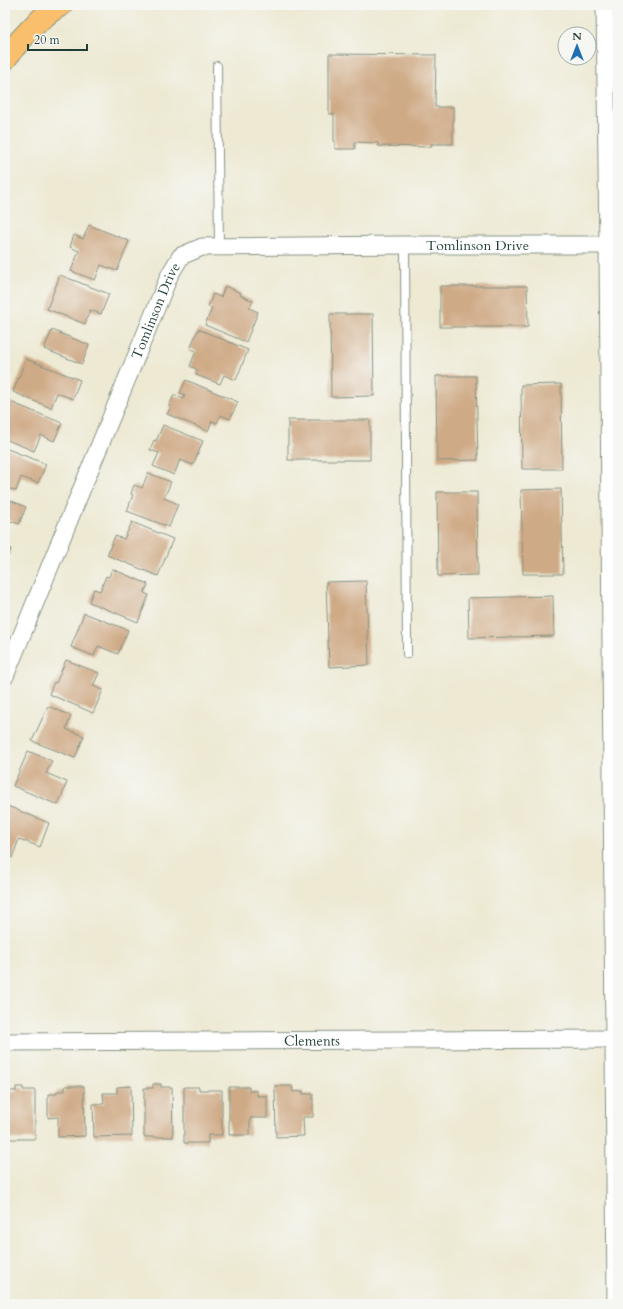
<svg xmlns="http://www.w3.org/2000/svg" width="623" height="1309" font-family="Cardo,serif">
<rect width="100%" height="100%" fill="#f6f6f2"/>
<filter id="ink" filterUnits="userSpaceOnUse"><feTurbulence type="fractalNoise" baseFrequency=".025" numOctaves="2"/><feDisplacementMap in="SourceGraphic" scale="8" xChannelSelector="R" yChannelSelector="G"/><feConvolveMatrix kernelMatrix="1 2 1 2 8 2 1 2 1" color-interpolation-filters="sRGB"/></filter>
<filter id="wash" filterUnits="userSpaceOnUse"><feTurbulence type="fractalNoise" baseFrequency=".012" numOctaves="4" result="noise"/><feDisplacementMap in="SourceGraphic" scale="16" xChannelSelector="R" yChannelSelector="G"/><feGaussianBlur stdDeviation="0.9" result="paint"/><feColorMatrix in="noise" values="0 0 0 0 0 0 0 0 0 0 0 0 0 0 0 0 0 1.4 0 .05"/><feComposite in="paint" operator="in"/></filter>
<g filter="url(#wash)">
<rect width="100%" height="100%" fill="#ede9d3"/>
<g id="blocks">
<path fill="#cfaa86" d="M329,54L436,55L435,107H453V144H431V147L378,146V143L355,142V149H335V141H334V114H329Z
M89,225L129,241L117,271L101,265L95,280L71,271L79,251L70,247L74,235L83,239Z
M60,275L109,294L101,314L90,310L85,324L47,309Z
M225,286L241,293L240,295L253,301L249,308L258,312L246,342L205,325L212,308L208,307L213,294L221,297Z
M440,286H527L528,327H440Z
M330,314H373L374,396L331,397Z
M198,329L248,350L236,380L224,375L220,384L196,375L198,370L190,366L196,351L190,349Z
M52,330L89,345L82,364L44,349Z
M26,359L80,380L73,399L57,393L51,408L13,392Z
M436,376H476L478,460L437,461Z
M186,380L238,402L230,419L221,415L217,423L212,421L208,431L167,414L171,407L169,406L174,395L183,399L185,395L180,393Z
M561,384L562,469H522L521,385Z
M8,401L62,423L54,441L41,435L34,451L5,439V409Z
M288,420H370V460H288Z
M163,425L203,441L193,465L180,460L174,475L153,466L159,453L150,450L154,440L156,441Z
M5,448L46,464L38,483L21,477L16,491L5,487Z
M148,473L171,482L164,498L178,504L169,527L127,511L133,495L131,494L134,485L142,488Z
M561,489L563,574H523L521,490Z
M437,492H477L478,575L438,576Z
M5,498L26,507L19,524L5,519Z
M132,522L173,539L158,576L107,555L115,536L124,539Z
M5,546L11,549L5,562Z
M112,569L148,584L144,593L149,595L138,622L89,602L94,589L100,591L106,576L109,577Z
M366,581L369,665L329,667L326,582Z
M553,596L554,636L469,638L468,598Z
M84,613L128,630L118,654L98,646L94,656L71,647Z
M66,660L99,673L93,686L103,690L93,713L49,694L54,682L56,683Z
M48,706L71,716L66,729L84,736L75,758L32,741Z
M28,751L52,761L46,773L67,782L58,805L13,786Z
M5,805L49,823L40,847L19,839L12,858L5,856Z
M153,1084H161V1087H172L173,1137H144V1088H153Z
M65,1086H84L85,1136L58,1137V1117L48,1118V1094H57V1091H65Z
M131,1086L132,1136L94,1137L93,1104H104L103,1093H117V1087Z
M275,1086H292L293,1092L303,1091V1094H313V1117H303L304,1136L276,1137Z
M16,1087H23V1090H35V1139H5V1091H16Z
M184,1087H199V1090H222V1135H208V1143H184Z
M229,1087H249V1091H257V1096H267V1118H250V1135H229Z"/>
</g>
</g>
<g filter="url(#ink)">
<use href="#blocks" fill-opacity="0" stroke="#869384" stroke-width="1"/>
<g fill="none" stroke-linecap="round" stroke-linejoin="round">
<defs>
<path id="lane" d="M217,66L219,247
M405,245L407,654"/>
<g id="street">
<path d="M605,5L608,245L616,1304"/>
<path id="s1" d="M5,676L170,274L181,256L202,247L405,245H608"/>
<path id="s2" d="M5,1042L618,1039"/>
</g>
<path id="highway" d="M5,59C19,41 41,15 61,5"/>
</defs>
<use href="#lane" stroke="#869384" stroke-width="10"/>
<use href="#street" stroke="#869384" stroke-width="19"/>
<use href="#highway" stroke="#869384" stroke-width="24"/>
<use href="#lane" stroke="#fff" stroke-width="8"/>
<use href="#street" stroke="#fff" stroke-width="17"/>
<use href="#highway" stroke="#f9bf6c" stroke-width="22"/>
</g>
</g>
<g text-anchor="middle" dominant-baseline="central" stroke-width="3" stroke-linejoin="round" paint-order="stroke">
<g font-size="14" fill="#1f3d34" stroke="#f6f6f2">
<text stroke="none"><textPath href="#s1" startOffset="754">Tomlinson Drive</textPath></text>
<text stroke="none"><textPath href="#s1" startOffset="395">Tomlinson Drive</textPath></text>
<text stroke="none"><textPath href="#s2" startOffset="307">Clements</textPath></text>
</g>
</g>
<rect width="623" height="1309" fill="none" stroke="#f6f6f2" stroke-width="20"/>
<g transform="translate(577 46)"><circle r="19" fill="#f6f6f2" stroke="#a0aca6"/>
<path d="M0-3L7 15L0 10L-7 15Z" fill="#1f6fb2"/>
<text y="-6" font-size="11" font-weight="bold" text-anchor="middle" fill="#1f3d34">N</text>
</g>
<path d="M28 44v6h59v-6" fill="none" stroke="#1f3d34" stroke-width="2"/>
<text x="34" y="44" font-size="12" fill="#1f3d34" stroke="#f6f6f2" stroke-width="3" paint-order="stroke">20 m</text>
</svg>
